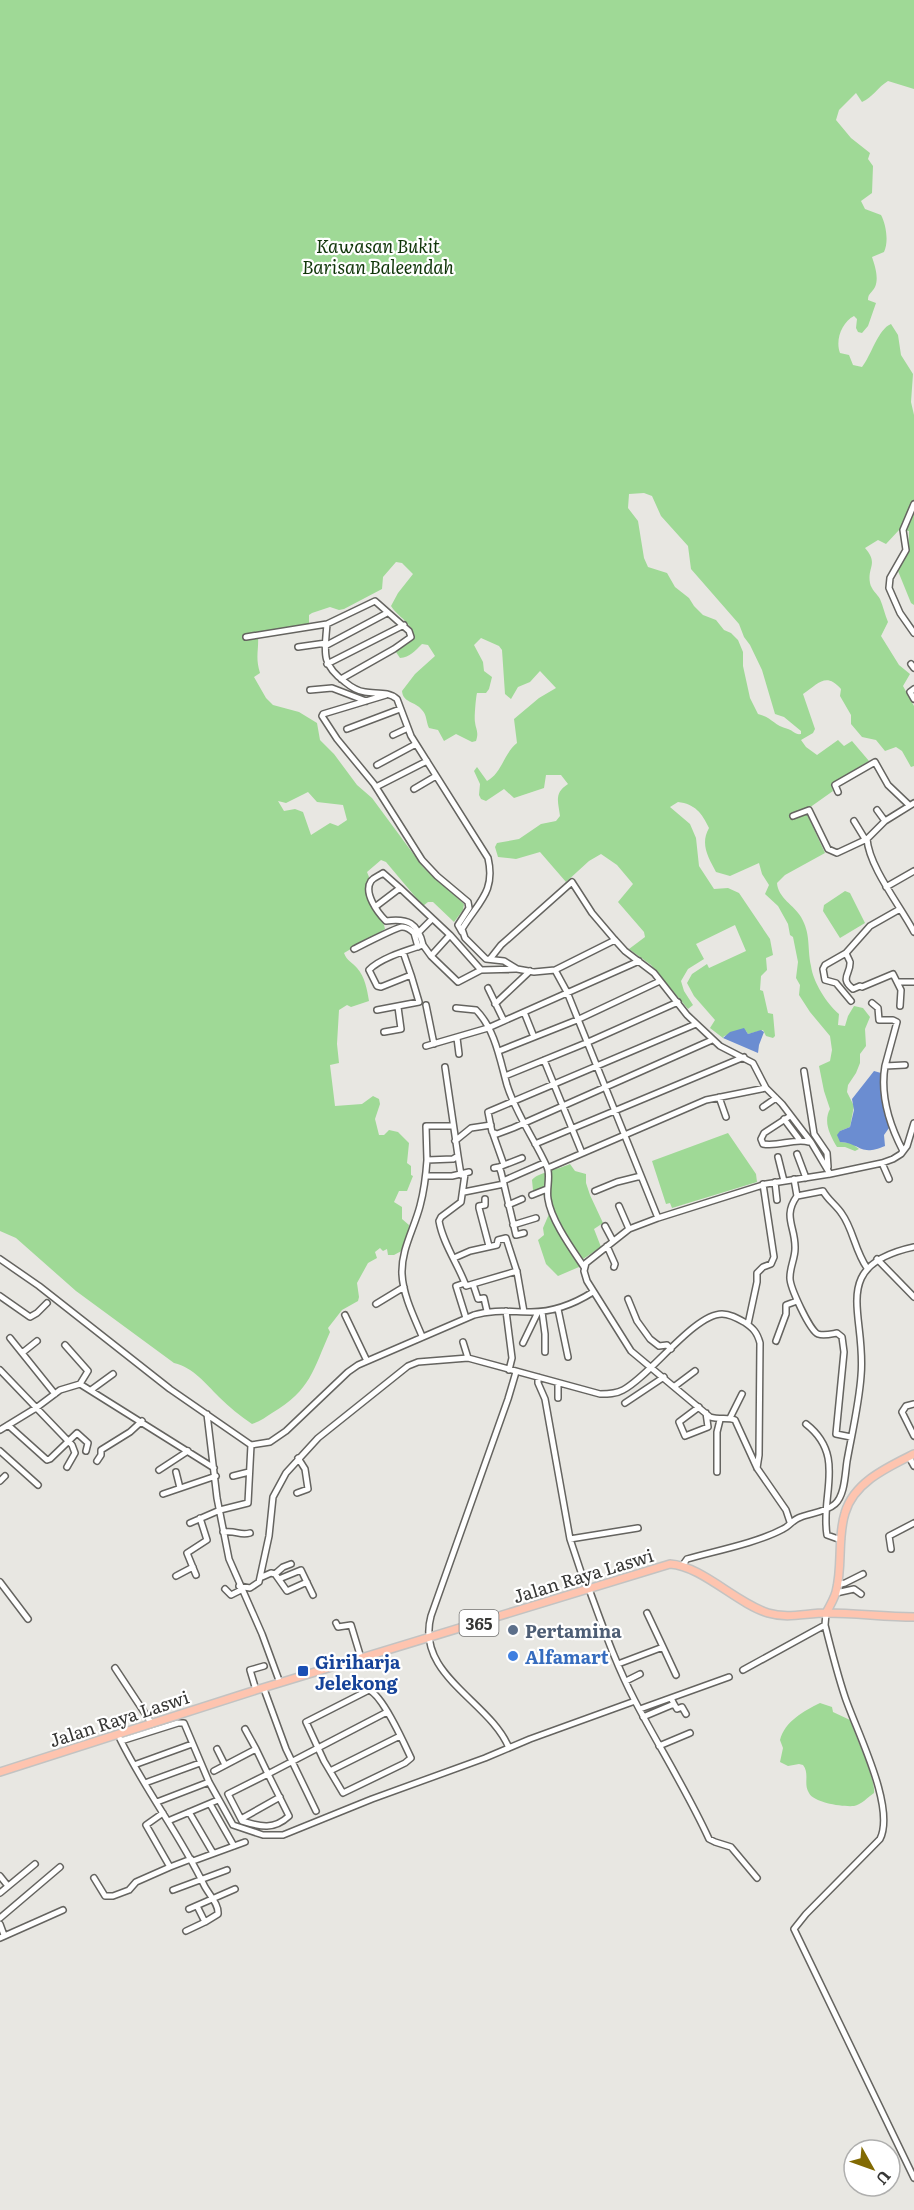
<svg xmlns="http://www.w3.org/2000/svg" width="914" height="2210" font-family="Literata,serif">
<rect width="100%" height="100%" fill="#e8e7e2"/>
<path fill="#9fd996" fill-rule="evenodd" d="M0,0H914V89L888,81C878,87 873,97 862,102L856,93L839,110L836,120L851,138L870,153L868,159L873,166L872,193L861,201L865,209L881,215C886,224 889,242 884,252L872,257C875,266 879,278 875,287C872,293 868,293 868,300L876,303L868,326L862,333L858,332L856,328L857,319L854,316C842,322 835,340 840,353L849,355L853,365L862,367C871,356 878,329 891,324L898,335L901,355L913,374L911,402L914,415V605L911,603L898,571L908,553L909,531L899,530L886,544L878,540L865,548C879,564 867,567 870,583C871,589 877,594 880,599C883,606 885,615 888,622L881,636L899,665L910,674L903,686L914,706V766L911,767L902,751L896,747L885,751L876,740L862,737L851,724V715L840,696L841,689C826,672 819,683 803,694L815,729L813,733L801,740L806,747L817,755L838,740L844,746L852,741L869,761L831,784L833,791L809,808L807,814L825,853L785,875L777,883C778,898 794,905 801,917C811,934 807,947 811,966C813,982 827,1004 839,1014L838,1025L845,1026L848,1016L854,1006L863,1008L870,1017L865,1029L866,1046L860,1054V1063L856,1073L848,1085L847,1092L854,1106L850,1127L840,1131V1142L851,1143L859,1149L855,1151L845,1147H837C830,1135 823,1122 830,1109L824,1091L819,1066L830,1061L832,1050L830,1036L810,1012L799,995L800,985L796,978L798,962L793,937L790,935L788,924L778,906L765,894L769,885L762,874L759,863L730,876L716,872C708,857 700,844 709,828C702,813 695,804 678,802L670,807L690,824L696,838L699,866L714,889L728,888L739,893L770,939L773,955L766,958L767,970L761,976L760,990L763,991L768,1013L773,1014L775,1036L773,1038L766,1036L763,1030L748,1034L746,1031L724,1036L723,1038L710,1028L715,1020L694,996L687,983L692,974L707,964L709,968L746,951L735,925L696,944L704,959L688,969L681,981L684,991L693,1005L688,1009L651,965L629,949L645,937L644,932L618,902L633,884L617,865L601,854L589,861L566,882L540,852L516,859L498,857L495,847L497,843L519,839L541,824L556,821L560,816C558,801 554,793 568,784L561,775H546L544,788L514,798L504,789L486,801L481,799L479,795L480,784L474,771L477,767L487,781C502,773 504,753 517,743L514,719L539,698L556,688L540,671L530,682L518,687L511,699L505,694L502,650L499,646L481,638L474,645L483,662L484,671L492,677L489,689L486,693H477C476,696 474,719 475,722C476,730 479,732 476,741L472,742L456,734L444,741L438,730L429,728C426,722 427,715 422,710C415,701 403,703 402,691L415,674L435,656L428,645L422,644C415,651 410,657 400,658L396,652L414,636C412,623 398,617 391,606L398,593L413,574L402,563L396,562L383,577L382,589L344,609L339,610L330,607L312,613L309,615V624L262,632L258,635C259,651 255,657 260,673L254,677L266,698L273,705L299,712L317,723L320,740L334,754L357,785L372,798L423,867L464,904L463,910L454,922L433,902H428L423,906L386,862L381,860L367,872L369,877C361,908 381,906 385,929L344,953C347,961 352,962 357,968C365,977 367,989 369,1001L351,1007L347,1005L339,1010L337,1044L339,1063L330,1065L335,1106L362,1104L373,1096L379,1099L380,1104L375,1119L379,1135H384L389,1130L398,1132L409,1143L407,1163L411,1166V1175L413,1176L407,1191H399L394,1202L402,1207V1219L409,1225L407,1248L394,1255H388L387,1249L383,1251L380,1248L375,1252L377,1258L368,1263L357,1283L359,1297L358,1301L342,1310L328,1328L330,1332C313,1370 311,1390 272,1413C266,1417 259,1422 252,1424C240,1416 229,1407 219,1397C205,1383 194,1368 174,1363L76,1291L16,1238L0,1231ZM644,493L652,496L661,516L688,546L691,569L739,624L744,637L750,645L762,670L775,714L784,717L801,731V734C795,735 794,731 788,729C773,725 773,718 758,714L750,698L743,666V652L738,640L731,633L724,630L716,620L703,615L694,606L689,598L675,587L667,573L648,567L644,558L638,521L628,508L629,494ZM308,792L317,802L343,805L347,820L338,826L330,823L311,835L303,812L295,809L284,811L278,801L286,803Z
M845,891L850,893L865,923L840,938L823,911L824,905Z
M728,1133L756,1174L757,1182L672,1208L670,1203L666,1204L652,1161Z
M570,1164L575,1171L586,1174V1183L590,1195L603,1223L594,1229L601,1247L580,1261L579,1267L558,1276L546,1264L538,1240L544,1235L543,1228L549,1214L543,1193L533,1190L532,1180C537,1173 559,1169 570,1164Z
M820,1703L832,1707L833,1712L850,1720C855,1735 876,1780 874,1793C868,1797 861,1805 854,1806C843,1807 814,1803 809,1793C803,1784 810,1774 803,1765L799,1764L788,1766L780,1762L783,1748L780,1740C785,1721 804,1711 820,1703Z"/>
<path fill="#6b8dd1" d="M744,1028L748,1034L761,1030L764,1032L759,1045L758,1053L723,1038L730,1032Z
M874,1071L881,1073V1085L889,1128L884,1135L885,1146C859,1157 861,1143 840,1142L837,1135L840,1131L850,1127L854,1110L852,1099Z"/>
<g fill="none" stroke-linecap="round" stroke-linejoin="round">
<defs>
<path id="minor" d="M914,504L903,530L906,550L890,578L889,588L900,613L914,633
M327,624C325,651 320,664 345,682C351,687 357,691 365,692C376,694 388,691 397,699L411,736L488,858C496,892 478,902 462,929L465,938L486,959L504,961L517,969L534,972L555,970L567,992L658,1218
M246,637L327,624L375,601L409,631L411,637L394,649L341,679
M325,646L387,613
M298,647L326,643
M327,664L404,625
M911,664L914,668
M914,689L910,692L914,699
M310,690L332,688L366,701
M386,695L323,714L322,716L337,739L374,784L422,860L437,876L468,902L469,908L458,925L462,932
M347,729L400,709
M393,735L408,728
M377,765L416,744
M376,787L427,761
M414,789L436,776
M838,792L835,785L875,762L888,785L909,805
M877,810L885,821
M793,816L809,810L828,849L837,853L867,839L885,821L914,803
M854,821L865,839
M867,839C869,867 901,907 914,932
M886,887L914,871
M400,888L450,935L481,970L516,969
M375,907L400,888L383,873C379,876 374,877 371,881C363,893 378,913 386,921C408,918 418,923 423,945
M420,931L432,919
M354,949C362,945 397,927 402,927C407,927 411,930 414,933L418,947
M403,952L411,975
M846,953C846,954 850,961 850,962C851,974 839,978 853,989L860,986L862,987L893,974L901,990L900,1006
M431,956L450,935
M490,959L501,945L572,882L592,913L615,940L625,951L654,973L687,1015L720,1046L753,1063L766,1088L782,1104L811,1142L830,1174
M555,970L615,940
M899,982H914
M488,988L504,1021
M851,1001L836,983L825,980L823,969L825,965L846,953L870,926L900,909
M872,1003L878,1008L879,1020H893L897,1022L885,1066
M495,1004L530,971
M426,1005L434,1044
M456,1008L476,1010C495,1029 500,1060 507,1085C516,1114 535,1140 547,1167C551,1175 546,1189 548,1199C551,1220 572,1249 584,1267
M377,1010L419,1002L411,975L381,987L377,986L369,970C380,958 408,950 423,945L431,956L458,982L481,970
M524,1012L534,1037
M696,1024L488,1112L492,1132L497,1134L513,1128L712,1040
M384,1032L401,1029L398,1007
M457,1038L459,1054
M426,1046L488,1028L639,961
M499,1051L577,1020L660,981
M544,1060L582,1153
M804,1071L814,1134L827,1153L828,1167
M505,1076L586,1043L678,1002
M719,1097L726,1117
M763,1107L776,1098
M790,1116L764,1133L761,1139L763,1144C779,1147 793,1138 809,1142
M784,1119L799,1139
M493,1134L504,1165L499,1167
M455,1141L471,1128L491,1125
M535,1144L744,1057
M903,1151C890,1126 880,1095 885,1066L905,1065
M797,1154L806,1178
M458,1156L461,1175
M778,1157L784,1181
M427,1160L426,1126H453
M882,1163L889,1179
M504,1165L522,1158
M494,1168L499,1167L501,1172L516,1235L524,1233
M548,1168L706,1100L766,1088
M465,1174L461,1202L441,1217L439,1221C443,1244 458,1264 466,1286L517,1271
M426,1176H452L469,1172
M794,1179L797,1196C782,1217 796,1227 795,1249C795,1258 790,1267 790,1277C789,1286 810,1331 818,1334C824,1336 831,1334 837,1333L842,1337L844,1352L836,1434L851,1437
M503,1181L544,1163
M775,1182L777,1200
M595,1191L617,1182L641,1176
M464,1192L504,1184
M532,1195L547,1189
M797,1196L823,1191C828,1200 836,1205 842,1214C853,1229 855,1251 867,1268
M485,1199V1205L479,1206V1208L489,1246
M508,1205L522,1199
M619,1206L629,1229
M513,1225L536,1218
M605,1226L613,1241
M607,1246L615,1264L614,1267
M454,1258L470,1251L497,1245L498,1240L506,1238L517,1272L524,1312
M0,1259L39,1286L170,1389L251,1445L270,1442L286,1431L348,1372L358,1365L474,1315C493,1309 512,1312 531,1312C554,1312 574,1304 593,1292
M877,1259L914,1297
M465,1283L456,1286L466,1318
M473,1284L478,1299L484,1298L487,1311
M0,1296L30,1317L37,1313L47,1303
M628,1299L637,1321L650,1339L659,1346L667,1345L671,1349
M376,1304L404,1287
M558,1309L568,1357
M506,1311L512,1358L509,1370
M542,1312L545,1334V1352
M345,1315L367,1361
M748,1324L757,1282V1273L763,1267L771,1264L774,1257L763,1184
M422,1336C414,1317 403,1295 402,1274C401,1250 414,1229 420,1206C424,1191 426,1175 427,1160L453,1159L458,1156L445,1067
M10,1338L55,1394
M776,1341L786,1314V1305L797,1301
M463,1342L468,1358
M523,1343L538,1312
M65,1345L88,1371L80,1384
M22,1353L37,1341
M0,1370L72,1445L75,1453L67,1467
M538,1377V1383L545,1399L570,1539L587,1590
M675,1386L695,1371
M91,1390L113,1374
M558,1398V1383
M625,1403L664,1377
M914,1404L906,1406L902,1412L914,1436
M699,1407L679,1422L685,1436L708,1427L706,1413
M207,1414L217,1498L229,1559L262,1634L280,1683
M730,1418L742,1394
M806,1424C847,1456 820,1495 827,1535L841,1540
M8,1425L47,1460L50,1459L77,1433L88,1443L86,1451
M0,1430L36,1408L60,1390L80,1384L214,1468
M0,1451L38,1485
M909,1457L914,1466
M97,1461L101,1455V1450L130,1432L142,1421
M159,1470L188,1451
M176,1472L180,1488
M717,1472V1432L720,1420
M233,1476L249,1472
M0,1481L5,1476
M297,1493L308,1489L305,1469L298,1458
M163,1494L216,1476
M790,1522L786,1510L757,1468L735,1420C729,1417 719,1420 710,1417L631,1351L587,1281L584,1271L586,1263L629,1229L658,1218L766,1184L830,1174L882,1163L893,1159L901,1154L907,1146L914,1123
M190,1523L220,1510L248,1503L251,1445
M223,1532C237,1530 239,1536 250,1533
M570,1539L638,1528
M891,1549L889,1536L914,1523
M682,1566L687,1559C715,1551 757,1543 783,1529C790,1526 793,1519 801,1517C811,1513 826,1512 835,1504C845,1495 845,1474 847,1461C852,1433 859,1404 861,1376C867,1314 827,1266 914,1247
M275,1574L283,1567L291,1564
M196,1575L187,1553L207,1540L200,1518
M176,1576L193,1567
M262,1577L271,1573L275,1574L287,1591L307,1582
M279,1579L301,1570L313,1595
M0,1582L28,1619
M837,1585L845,1583L863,1574
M239,1586L250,1588L259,1582L269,1536L273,1497L286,1473L318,1438L408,1366L418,1362L468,1358L600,1394C608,1394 616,1394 623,1390C650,1376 694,1314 722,1314C730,1314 737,1318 744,1322C753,1328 757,1332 760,1343L759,1455L757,1468
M225,1589L231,1595L241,1590
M589,1589C603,1627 616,1665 635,1701C659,1747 687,1791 709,1839L715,1842L731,1847L757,1878
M836,1593L854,1589L861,1594
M826,1613L825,1625C831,1649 837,1673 845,1697C856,1730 896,1807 880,1839L806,1914L794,1929L914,2178
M336,1623L338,1627L351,1625L361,1658
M663,1647L676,1675
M618,1664L663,1647L647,1613
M115,1668L152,1724
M743,1670L825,1625
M626,1681L640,1674
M264,1689L286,1749L316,1811
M256,1690L250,1670L264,1666
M369,1690C383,1696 404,1743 411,1758L405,1763L343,1793L324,1761L306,1722Z
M674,1704L677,1709L682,1707L686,1714
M640,1709L729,1677
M643,1717L674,1704L671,1698
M245,1729L256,1749
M120,1739C145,1790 180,1835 204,1885C209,1895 219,1904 218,1914L205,1922
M121,1741L178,1723H184L209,1782L233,1825L263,1835H283L372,1799L485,1758L530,1739L635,1701
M659,1746L690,1733
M509,1748C490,1701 415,1675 431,1616L508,1399L516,1372
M217,1749L225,1765
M134,1765L192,1744
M214,1771L256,1749L268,1774L228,1794L242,1821C261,1827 274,1830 289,1816L268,1774L387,1712
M330,1771L400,1736
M145,1783L200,1763
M157,1802L209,1782
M210,1804L234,1846
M189,1812L213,1853
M163,1813L146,1825L170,1867L191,1859
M241,1819L280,1797
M168,1821L218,1800
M193,1861L245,1842
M0,1876L8,1886
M94,1878L105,1896H113L129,1890L136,1882L170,1867
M173,1890L227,1870
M0,1893L35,1864
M189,1909L235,1889
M0,1918L60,1867
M0,1924L4,1935
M186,1931L205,1922L197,1906
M0,1938L63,1910"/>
<path id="major" d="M826,1613C830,1606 834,1599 836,1592C843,1566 837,1538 845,1513C854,1482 888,1467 914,1454
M0,1772L256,1690L670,1564C702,1566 736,1603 768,1613C788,1619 806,1613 827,1613C856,1613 885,1617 914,1617"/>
</defs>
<use href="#minor" stroke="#656460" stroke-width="8"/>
<use href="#major" stroke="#c3c3c2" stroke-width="10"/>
<use href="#minor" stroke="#fff" stroke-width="5"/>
<use href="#major" stroke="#fec4af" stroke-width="7"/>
</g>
<circle fill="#5c6f8a" stroke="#fff" stroke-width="2" cx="513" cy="1630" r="6"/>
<circle fill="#3f7fe0" stroke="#fff" stroke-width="2" cx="513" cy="1656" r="6"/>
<rect fill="#1a4fb4" stroke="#fff" stroke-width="2" x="297" y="1665" width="12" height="12" rx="3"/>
<g text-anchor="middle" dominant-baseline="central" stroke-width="4.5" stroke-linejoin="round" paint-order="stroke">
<rect fill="#fff" stroke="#737372" stroke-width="1.5" x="459.5" y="1610" width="39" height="26" rx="4.5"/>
<g font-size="16" font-weight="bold" fill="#373735">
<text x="479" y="1623">365</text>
</g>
<g font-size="18" font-style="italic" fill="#0f3508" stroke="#fff">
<text x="378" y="245">Kawasan Bukit<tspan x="378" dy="21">Barisan Baleendah</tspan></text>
</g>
<g font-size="18" fill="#373735" stroke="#fff">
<text transform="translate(583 1575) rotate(-17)">Jalan Raya Laswi</text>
<text transform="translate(119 1718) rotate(-18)">Jalan Raya Laswi</text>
</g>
<g font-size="18" font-weight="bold" fill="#4e5e75" stroke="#fff" text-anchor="start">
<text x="525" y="1630">Pertamina</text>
</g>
<g font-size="18" font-weight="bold" fill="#366cbe" stroke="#fff" text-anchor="start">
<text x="525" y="1656">Alfamart</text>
</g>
<g font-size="18" font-weight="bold" fill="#164399" stroke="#fff" text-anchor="start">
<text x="315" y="1661">Giriharja<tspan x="315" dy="21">Jelekong</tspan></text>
</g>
</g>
<g transform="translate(872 2168) rotate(130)"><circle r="28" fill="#ffffff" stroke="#afafae" stroke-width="1.5"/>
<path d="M0-4.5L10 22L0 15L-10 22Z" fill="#826a03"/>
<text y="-9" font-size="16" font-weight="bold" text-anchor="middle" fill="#373735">U</text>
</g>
</svg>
